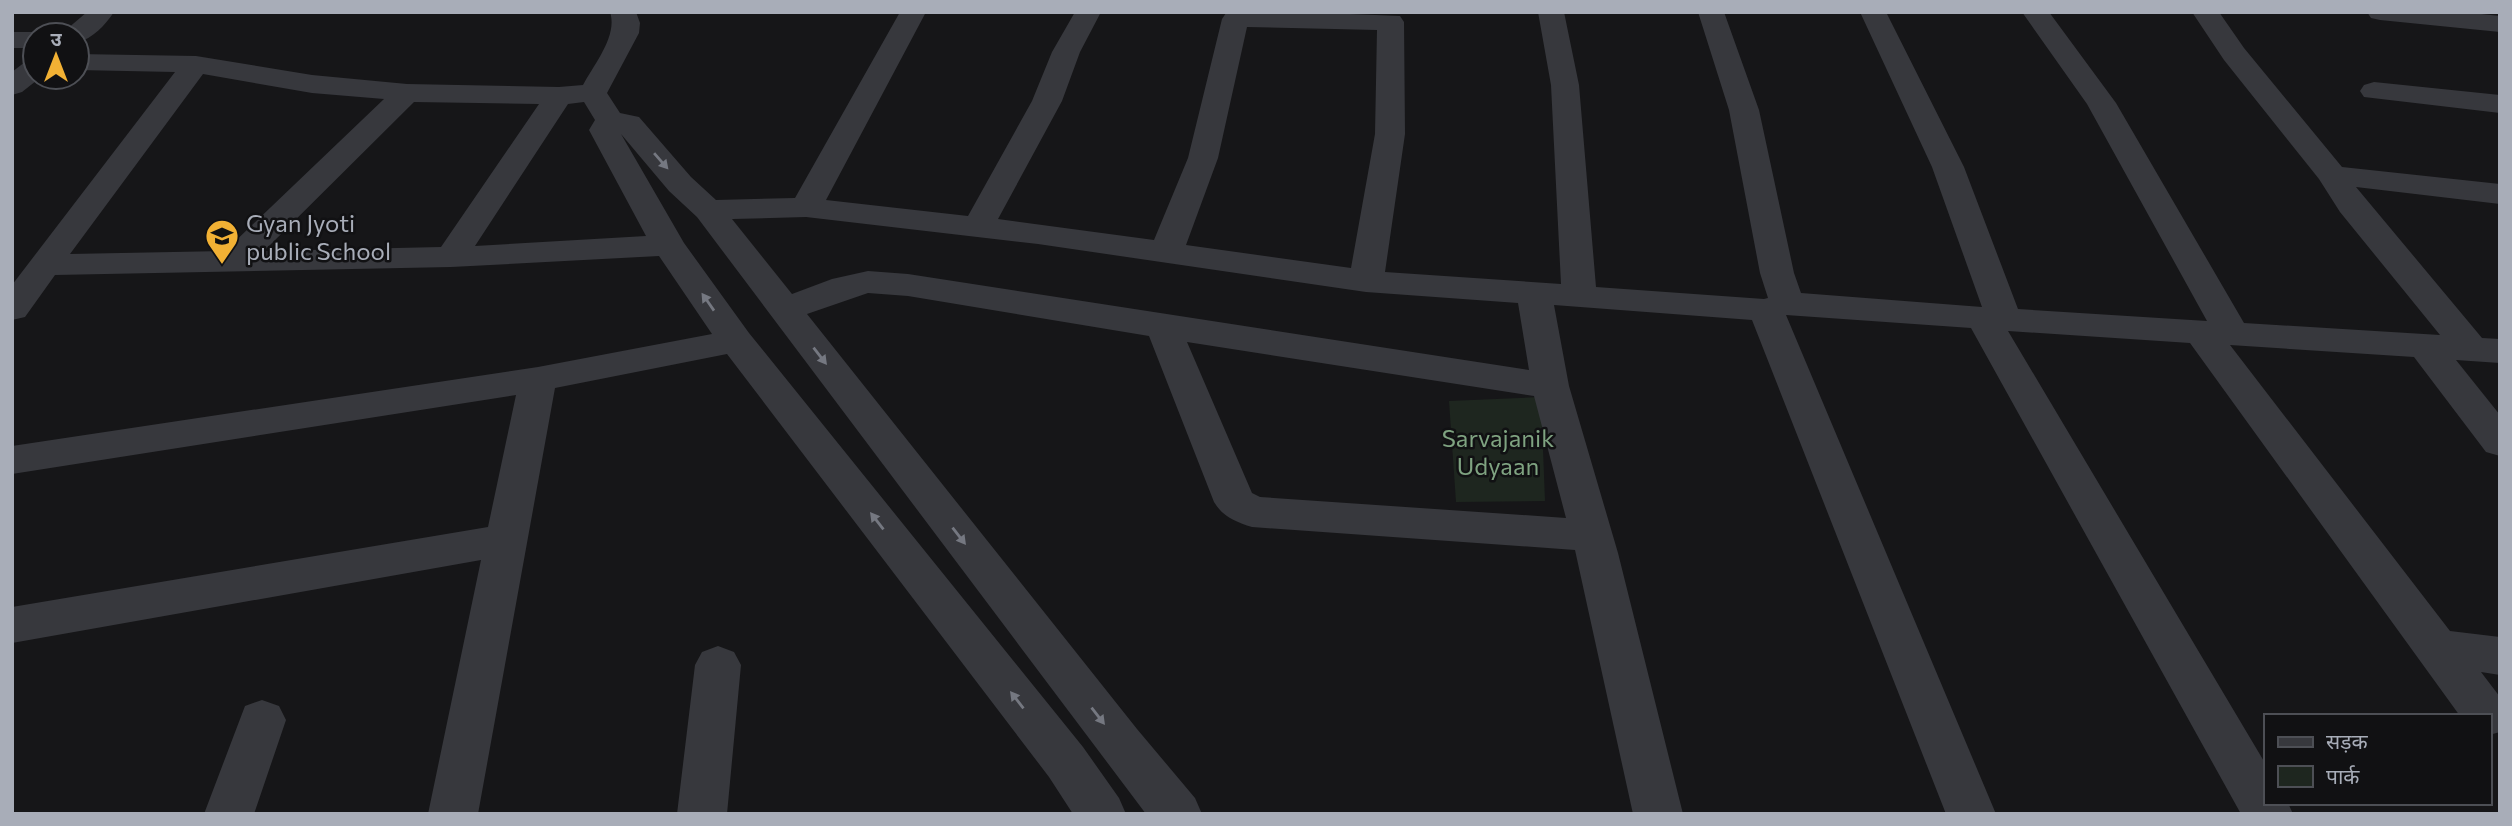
<svg xmlns="http://www.w3.org/2000/svg" width="2512" height="826" font-family="Commissioner,'Noto Sans Devanagari',sans-serif">
<rect width="100%" height="100%" fill="#161618"/>
<path fill="#1e261f" d="M1541,397L1545,501L1456,502L1449,401Z"/>
<g fill="none" stroke-linecap="round" stroke-linejoin="round">
<path fill="#37383d" fill-rule="evenodd" d="M87,12H114C105,25 93,39 77,42V35H60Z
M610,12H636L640,23L639,33L607,93L620,113L639,117L691,177L716,200L795,198L900,12H926L826,200L968,216L1032,101L1052,52L1075,12H1101L1080,52L1062,101L998,219L1154,240L1188,158L1222,19L1226,13L1301,12L1400,16L1404,22L1405,134L1385,272L1561,284L1551,85L1538,12H1564L1579,85L1596,287L1764,299L1768,298L1760,273L1729,110L1698,12H1724L1759,110L1794,273L1801,293L1982,307L1932,167L1860,12H1886L1964,167L2018,309L2207,321L2087,104L2022,12H2049L2116,103L2244,323L2440,335L2340,212L2319,179L2224,60L2192,12H2219L2244,48L2342,167L2500,184V204L2356,187L2482,338L2500,339V363L2456,360L2500,415V456L2486,452L2414,357L2230,345L2450,631L2500,637V675L2481,672L2500,697V732L2489,735V716H2460L2190,343L2008,331L2265,763V803H2288L2293,814H2241L1971,328L1786,315L1996,814H1946L1752,320L1554,305L1569,386L1618,553L1683,814H1633L1575,550L1252,527C1236,522 1223,517 1214,502L1149,336L908,296L868,293L807,314L1137,729L1195,798L1202,814H1146L697,217L669,191L621,134L684,243L749,333L1083,747L1119,798L1126,814H1073L1049,777L727,354L555,388L478,814H428L481,560L12,643V607L488,527L516,395L12,474V446L538,367L712,334L659,256L451,267L55,275L25,317L12,320V285L175,72L77,70V54L196,56L312,75L407,84L559,87L583,85C594,64 618,36 610,12ZM1247,27L1377,30L1375,134L1351,268L1186,245L1218,158ZM203,74L312,93L384,99L225,251L70,254ZM414,102L539,104L441,247L264,251ZM584,102L595,120L589,130L646,236L475,246L568,104ZM806,217L1038,244L1366,292L1518,303L1529,370L908,274L868,271L832,279L792,294L732,219ZM1187,342L1534,396L1566,518L1260,497L1252,493Z
M2367,12H2463L2500,16V32L2380,20L2371,18Z
M12,32H35L45,35H35V48H12Z
M35,60V77H41L22,92L12,95V72L25,62Z
M2374,82L2500,95V113L2364,97L2360,91L2364,85Z
M718,646L734,652L741,665L727,814H677L695,665L702,652Z
M262,700L279,706L286,720L254,814H204L245,706Z"/>
</g>
<defs><path id="oneway-solid" d="M-6-.8H1V-3.2L6.5 0L1 3.2V.8H-6Z" transform="scale(1.75)"/></defs>
<g fill="#757881">
<use href="#oneway-solid" transform="translate(661 161) rotate(49)"/>
<use href="#oneway-solid" transform="translate(708 302) rotate(-125)"/>
<use href="#oneway-solid" transform="translate(820 356) rotate(52)"/>
<use href="#oneway-solid" transform="translate(877 521) rotate(-128)"/>
<use href="#oneway-solid" transform="translate(959 536) rotate(52)"/>
<use href="#oneway-solid" transform="translate(1017 700) rotate(-128)"/>
<use href="#oneway-solid" transform="translate(1098 716) rotate(52)"/>
</g>
<defs>
<symbol id="school-pin" viewBox="-11 -11 22 30"><path d="M0 17L-7.5 6A9.5 9.5 0 1 1 7.5 6Z" fill="#f2b134" stroke="#111113"/><path d="M0-5L7-2L0 1L-7-2ZM-4 1L0 2.5L4 1V4Q0 6-4 4Z" fill="#111"/></symbol>
</defs>
<g fill-rule="evenodd">
<use href="#school-pin" x="203" y="217" width="38" height="52"/>
</g>
<g text-anchor="middle" dominant-baseline="central" stroke-width="5" stroke-linejoin="round" paint-order="stroke">
<g font-size="24" fill="#a8adb8" stroke="#111113" text-anchor="start">
<text x="246" y="222">Gyan Jyoti<tspan x="246" dy="28">public School</tspan></text>
</g>
<g font-size="24" fill="#7fa381" stroke="#111113">
<text x="1498" y="437">Sarvajanik<tspan x="1498" dy="28">Udyaan</tspan></text>
</g>
</g>
<rect width="2512" height="826" fill="none" stroke="#a8adb8" stroke-width="28"/>
<rect x="2264" y="714" width="228" height="91" fill="#111113" stroke="#4d4f55" stroke-width="2"/>
<rect x="2278" y="737" width="35" height="10" fill="#37383d" stroke="#4d4f55" stroke-width="2"/>
<text x="2326" y="749" font-size="21" fill="#a8adb8">सड़क</text>
<rect x="2278" y="766" width="35" height="21" fill="#1e261f" stroke="#4d4f55" stroke-width="2"/>
<text x="2326" y="784" font-size="21" fill="#a8adb8">पार्क</text>
<g transform="translate(56 56)"><circle r="33" fill="#111113" stroke="#4d4f55" stroke-width="2"/>
<path d="M0-5L12 26L0 18L-12 26Z" fill="#f2b134"/>
<text y="-10" font-size="19" font-weight="bold" text-anchor="middle" fill="#a8adb8">उ</text>
</g>
</svg>
